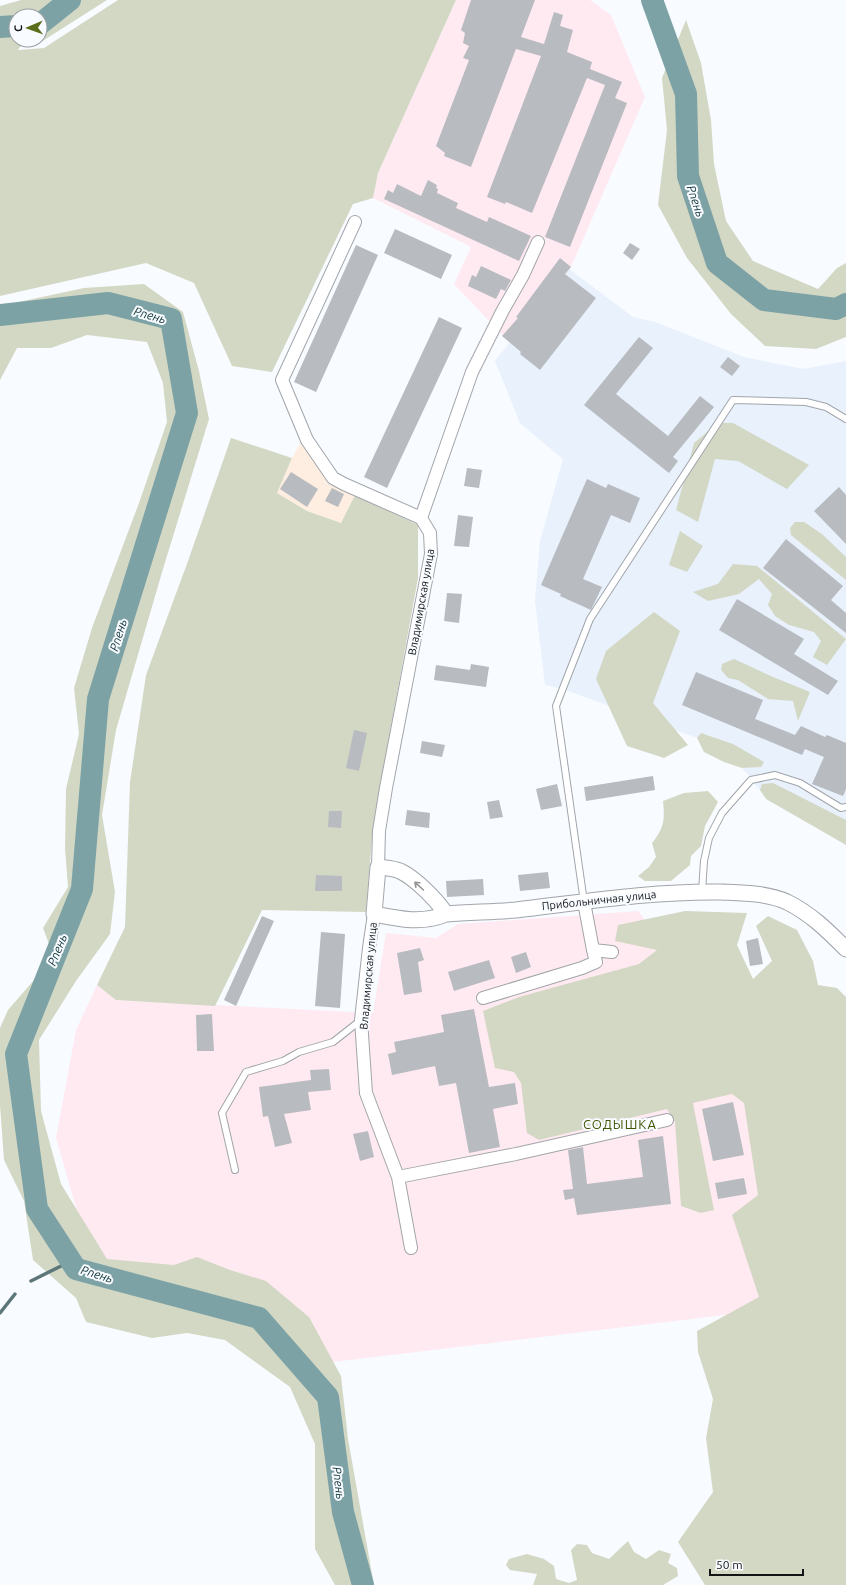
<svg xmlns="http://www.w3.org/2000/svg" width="846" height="1585" font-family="Ubuntu,sans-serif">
<rect width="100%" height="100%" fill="#f8fbff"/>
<path fill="#feede1" d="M301,442L330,483L355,495L341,523L307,511L277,493L292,458Z"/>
<path fill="#ffeaf1" d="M456,0H590L611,15L645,97L571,267L528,325L518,332L510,343L454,284L471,247L373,198L378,173Z
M638,911L752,1058L783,1308L283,1368L96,1277L56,1138L76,1030L97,985L116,1000L373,1013L386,933L436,938L458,924Z"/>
<path fill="#e8f1fc" d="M569,269L633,317L655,322L744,357L803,369L846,361V837L760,790L751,780L748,774L742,768L752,758L563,689L545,685L535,600L540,542L563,459L520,423L495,361L518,332L528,325Z"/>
<path fill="#d3d8c5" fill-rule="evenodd" d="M21,0H107L41,42L22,44L18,50L44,48L118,0H456L378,173L373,198L353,204L272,372L232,366L194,283L146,263L0,296V6ZM16,16H40V40H16Z
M686,20L701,63L711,120L714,164L726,221L753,261L818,289L837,268L846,263V337L816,349L765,346L731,314L687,258L658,205L667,130L662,78Z
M144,284L183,312L199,371L209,419L163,569L116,730L102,815L115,892L110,934L76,981L39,1040L41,1111L61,1184L107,1259L174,1265L197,1257L230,1270L266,1281L309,1317L341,1376L348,1439L374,1585H335L315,1549V1444L290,1387L225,1340L187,1333L152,1338L86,1322L76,1298L33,1260L24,1201L4,1160L0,1105V1028L8,1010L54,957L43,928L68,887L65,849L66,789L79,734L74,688L92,628L139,503L167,422L163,383L147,342L87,335L51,348H17L0,380V306L84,288Z
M718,423H733L809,465L787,489L738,461L715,459L698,522L676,510L694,443Z
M231,438L292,458L277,493L307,511L341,523L355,495L418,525V578L373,826L366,912L262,910L215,1006L116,1000L97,985L125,927L130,782L146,675L188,561Z
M795,522H804L822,534L846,557V580L791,535L790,528Z
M680,531L703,546L687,572L669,565Z
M733,564L757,566L846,639L827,665L813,657L821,641L814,632L789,625L775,616L768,605L772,594L759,579L739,594L708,601L693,592L718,584Z
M654,612L680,631L653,703L688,745L664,758L627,746L596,679L606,651Z
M734,659L773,677L810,692L798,721L793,701L768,699L738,680L728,678L721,670L722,664Z
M701,733L733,744L764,762L761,767L742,768L724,762L704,752L697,738Z
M773,783L846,820V845L766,799L760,790L762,784Z
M708,791L718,802L705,826L701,846L691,856L690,865L671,881H645L638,876L649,867L656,857L652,843C664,828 665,820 663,801L684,793Z
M685,911L747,913L737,945L753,979L772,961L756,926L768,916L797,930L813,961L818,985L837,988L846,997V1585H705L678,1542L713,1492L706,1438L713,1399L698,1352L697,1331L759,1297L732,1215L758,1195L744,1103L732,1094L693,1103L714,1210L701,1213L681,1206L675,1122L667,1109L539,1140L527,1133L521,1083L514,1072L495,1068L483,1011L519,997L639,964L657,950L615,941L618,925Z
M628,1541L634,1552L646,1559L659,1550L671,1554L668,1563L677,1568L678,1576L663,1585H533L537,1574L510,1570L506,1565L509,1559L527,1554L544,1559L554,1566L556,1579L569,1583L577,1580L571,1550L577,1544L587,1545L592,1553L609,1559Z"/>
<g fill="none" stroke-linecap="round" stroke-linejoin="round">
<path stroke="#5d777a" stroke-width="3.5" d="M31,1281L71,1261
M0,1313L15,1294"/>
<path stroke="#7da2a5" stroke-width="22" d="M652,0L686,94L688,176L717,263L764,300L836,309L846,304
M40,24L70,0
M0,27L16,26
M0,315L108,303L171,319L187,413L98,699L82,889L16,1054L37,1209L76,1269L259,1318L328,1397L343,1512L363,1585"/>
</g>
<path fill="#b8bbc0" d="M471,0H535L521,37L544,44L554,12L563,15L560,26L573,30L567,52L592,62L590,69L622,82L615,98L627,103L570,247L545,237L605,85L587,78L532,213L506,202L505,204L487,197L541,56L516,49L471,167L444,156L445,153L436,146L469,60L463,58L469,46L463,43L465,33L461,30Z
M428,180L437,185L436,188L438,189L437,193L458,203L456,208L487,222L489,217L531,236L519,261L384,199L388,190L393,193L397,184L421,196Z
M395,229L452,255L441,279L384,253Z
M630,243L640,249L632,260L623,253Z
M356,245L378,255L316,392L294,382Z
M560,258L571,267L565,274L596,298L540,370L520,354L521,352L502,336L518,318L516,317Z
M481,266L511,280L505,291L501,289L496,299L468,286L472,275L476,277Z
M439,317L462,328L387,488L364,477Z
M639,337L653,348L616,394L668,436L700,396L714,407L673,457L678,461L669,473L584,405Z
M728,357L740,366L732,376L720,367Z
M467,468L482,470L479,488L464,486Z
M291,472L318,489L307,507L280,489Z
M587,479L606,488L608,484L640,498L630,523L611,515L583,579L602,587L591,610L560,596L561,594L541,585Z
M839,487L846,495V544L814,511Z
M332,488L344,494L338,507L325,501Z
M458,515L473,517L469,547L454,546Z
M786,539L843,586L831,600L846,613V633L763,568Z
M447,593L462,594L459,623L444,621Z
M737,599L804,639L794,654L838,681L828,695L719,630Z
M471,664L489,667L486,687L434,680L436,665L470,670Z
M696,672L763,700L755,719L795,735L801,726L825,737L827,735L846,743V789L843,796L812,784L824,757L805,749L802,755L682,705Z
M354,730L367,733L359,771L346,768Z
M422,741L445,745L442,757L420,753Z
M653,776L655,790L586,801L584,787Z
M557,784L562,806L541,810L536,789Z
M499,800L503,817L490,819L487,802Z
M407,810L430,813L429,828L405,825Z
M329,811H342L341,828L328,827Z
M548,872L550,888L520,891L518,875Z
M316,875L342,876V891H315Z
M483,879L484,895L447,897L446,881Z
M262,916L274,921L236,1006L224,1000Z
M321,932L345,934L340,1008L315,1006Z
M758,938L763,964L750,966L746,941Z
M420,948L424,960L418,962L422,992L404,995L397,953Z
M526,952L531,967L516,973L511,957Z
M489,960L495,978L454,991L448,972Z
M474,1009L489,1087L515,1083L518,1104L493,1109L500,1147L469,1153L456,1083L439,1086L435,1066L392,1075L388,1054L396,1052L394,1042L444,1032L441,1015Z
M212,1014L214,1051H197L196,1015Z
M329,1069L331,1090L308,1092L311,1110L284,1114L292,1143L275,1147L268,1116L263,1117L259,1087L311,1080L310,1070Z
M733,1102L744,1155L713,1161L702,1109Z
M368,1131L374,1157L360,1161L353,1134Z
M663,1136L671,1204L577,1215L574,1198L565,1200L563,1190L573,1189L568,1150L583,1147L587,1184L643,1177L638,1140Z
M744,1178L747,1194L718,1199L715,1183Z"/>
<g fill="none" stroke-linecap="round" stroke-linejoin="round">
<defs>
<path id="service" d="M702,892L704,861L709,838L722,813L751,780L775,775L800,783L841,808L846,807
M584,902L556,706L590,619L733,400L806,402L826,407L846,419
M235,1170L222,1113L246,1072L283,1061L299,1052L333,1042L361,1020"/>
<path id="minor" d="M355,222L282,380L307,440L333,478L344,484L421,518
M421,518L472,372L503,310L523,275L538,242
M378,867L379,831L386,788L431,554L430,533L421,518
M584,902L593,950L612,952
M374,914L369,948L361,1020L366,1093L398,1177L411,1248
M483,998L582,968L596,962L593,950
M398,1177L516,1154L667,1120"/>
<path id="tertiary" d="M446,914C437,900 415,878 400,871C393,868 385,868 378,867L374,914C399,919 422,924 446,914C469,912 493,912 516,910C584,902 652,891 721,892C743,893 767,893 787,902C811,914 827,930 846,949"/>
</defs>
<use href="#service" stroke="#a1a5aa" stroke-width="8"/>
<use href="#minor" stroke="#a1a5aa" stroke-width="14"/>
<use href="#tertiary" stroke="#a1a5aa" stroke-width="17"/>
<use href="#service" stroke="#fff" stroke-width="6"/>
<use href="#minor" stroke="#fff" stroke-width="12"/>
<use href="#tertiary" stroke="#fff" stroke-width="15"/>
</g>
<defs><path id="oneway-shaft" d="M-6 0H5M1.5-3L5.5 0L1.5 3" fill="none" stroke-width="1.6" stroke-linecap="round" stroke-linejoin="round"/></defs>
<use stroke="#959596" href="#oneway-shaft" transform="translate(419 886) rotate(-138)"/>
<g text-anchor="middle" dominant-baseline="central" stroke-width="4" stroke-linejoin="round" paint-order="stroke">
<g font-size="11" fill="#131416" stroke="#f8fbff">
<text transform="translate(421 602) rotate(-80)">Владимирская улица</text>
<text transform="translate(599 900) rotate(-6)">Прибольничная улица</text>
<text transform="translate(368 976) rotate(-85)">Владимирская улица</text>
</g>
<g font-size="12" font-style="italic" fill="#0d3437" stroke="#f8fbff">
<text transform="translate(696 201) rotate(71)">Рпень</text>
<text transform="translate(150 315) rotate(16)">Рпень</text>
<text transform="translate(118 635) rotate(-73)">Рпень</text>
<text transform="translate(57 950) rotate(-68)">Рпень</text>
<text transform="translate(97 1274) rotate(17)">Рпень</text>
<text transform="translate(339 1483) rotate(83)">Рпень</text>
</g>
<g font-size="13" letter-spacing="1" fill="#465605" stroke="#f8fbff">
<text x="620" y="1124">СОДЫШКА</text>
</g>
</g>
<g transform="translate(28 28) rotate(268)"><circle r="19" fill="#f8fbff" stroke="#9c9fa2"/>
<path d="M0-3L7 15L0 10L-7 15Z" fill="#5a6d1b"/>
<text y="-6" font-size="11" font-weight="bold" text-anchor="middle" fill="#131416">С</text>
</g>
<path d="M710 1569v6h93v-6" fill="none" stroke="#131416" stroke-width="2"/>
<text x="716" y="1569" font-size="12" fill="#131416" stroke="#f8fbff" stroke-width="3" paint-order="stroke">50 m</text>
</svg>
